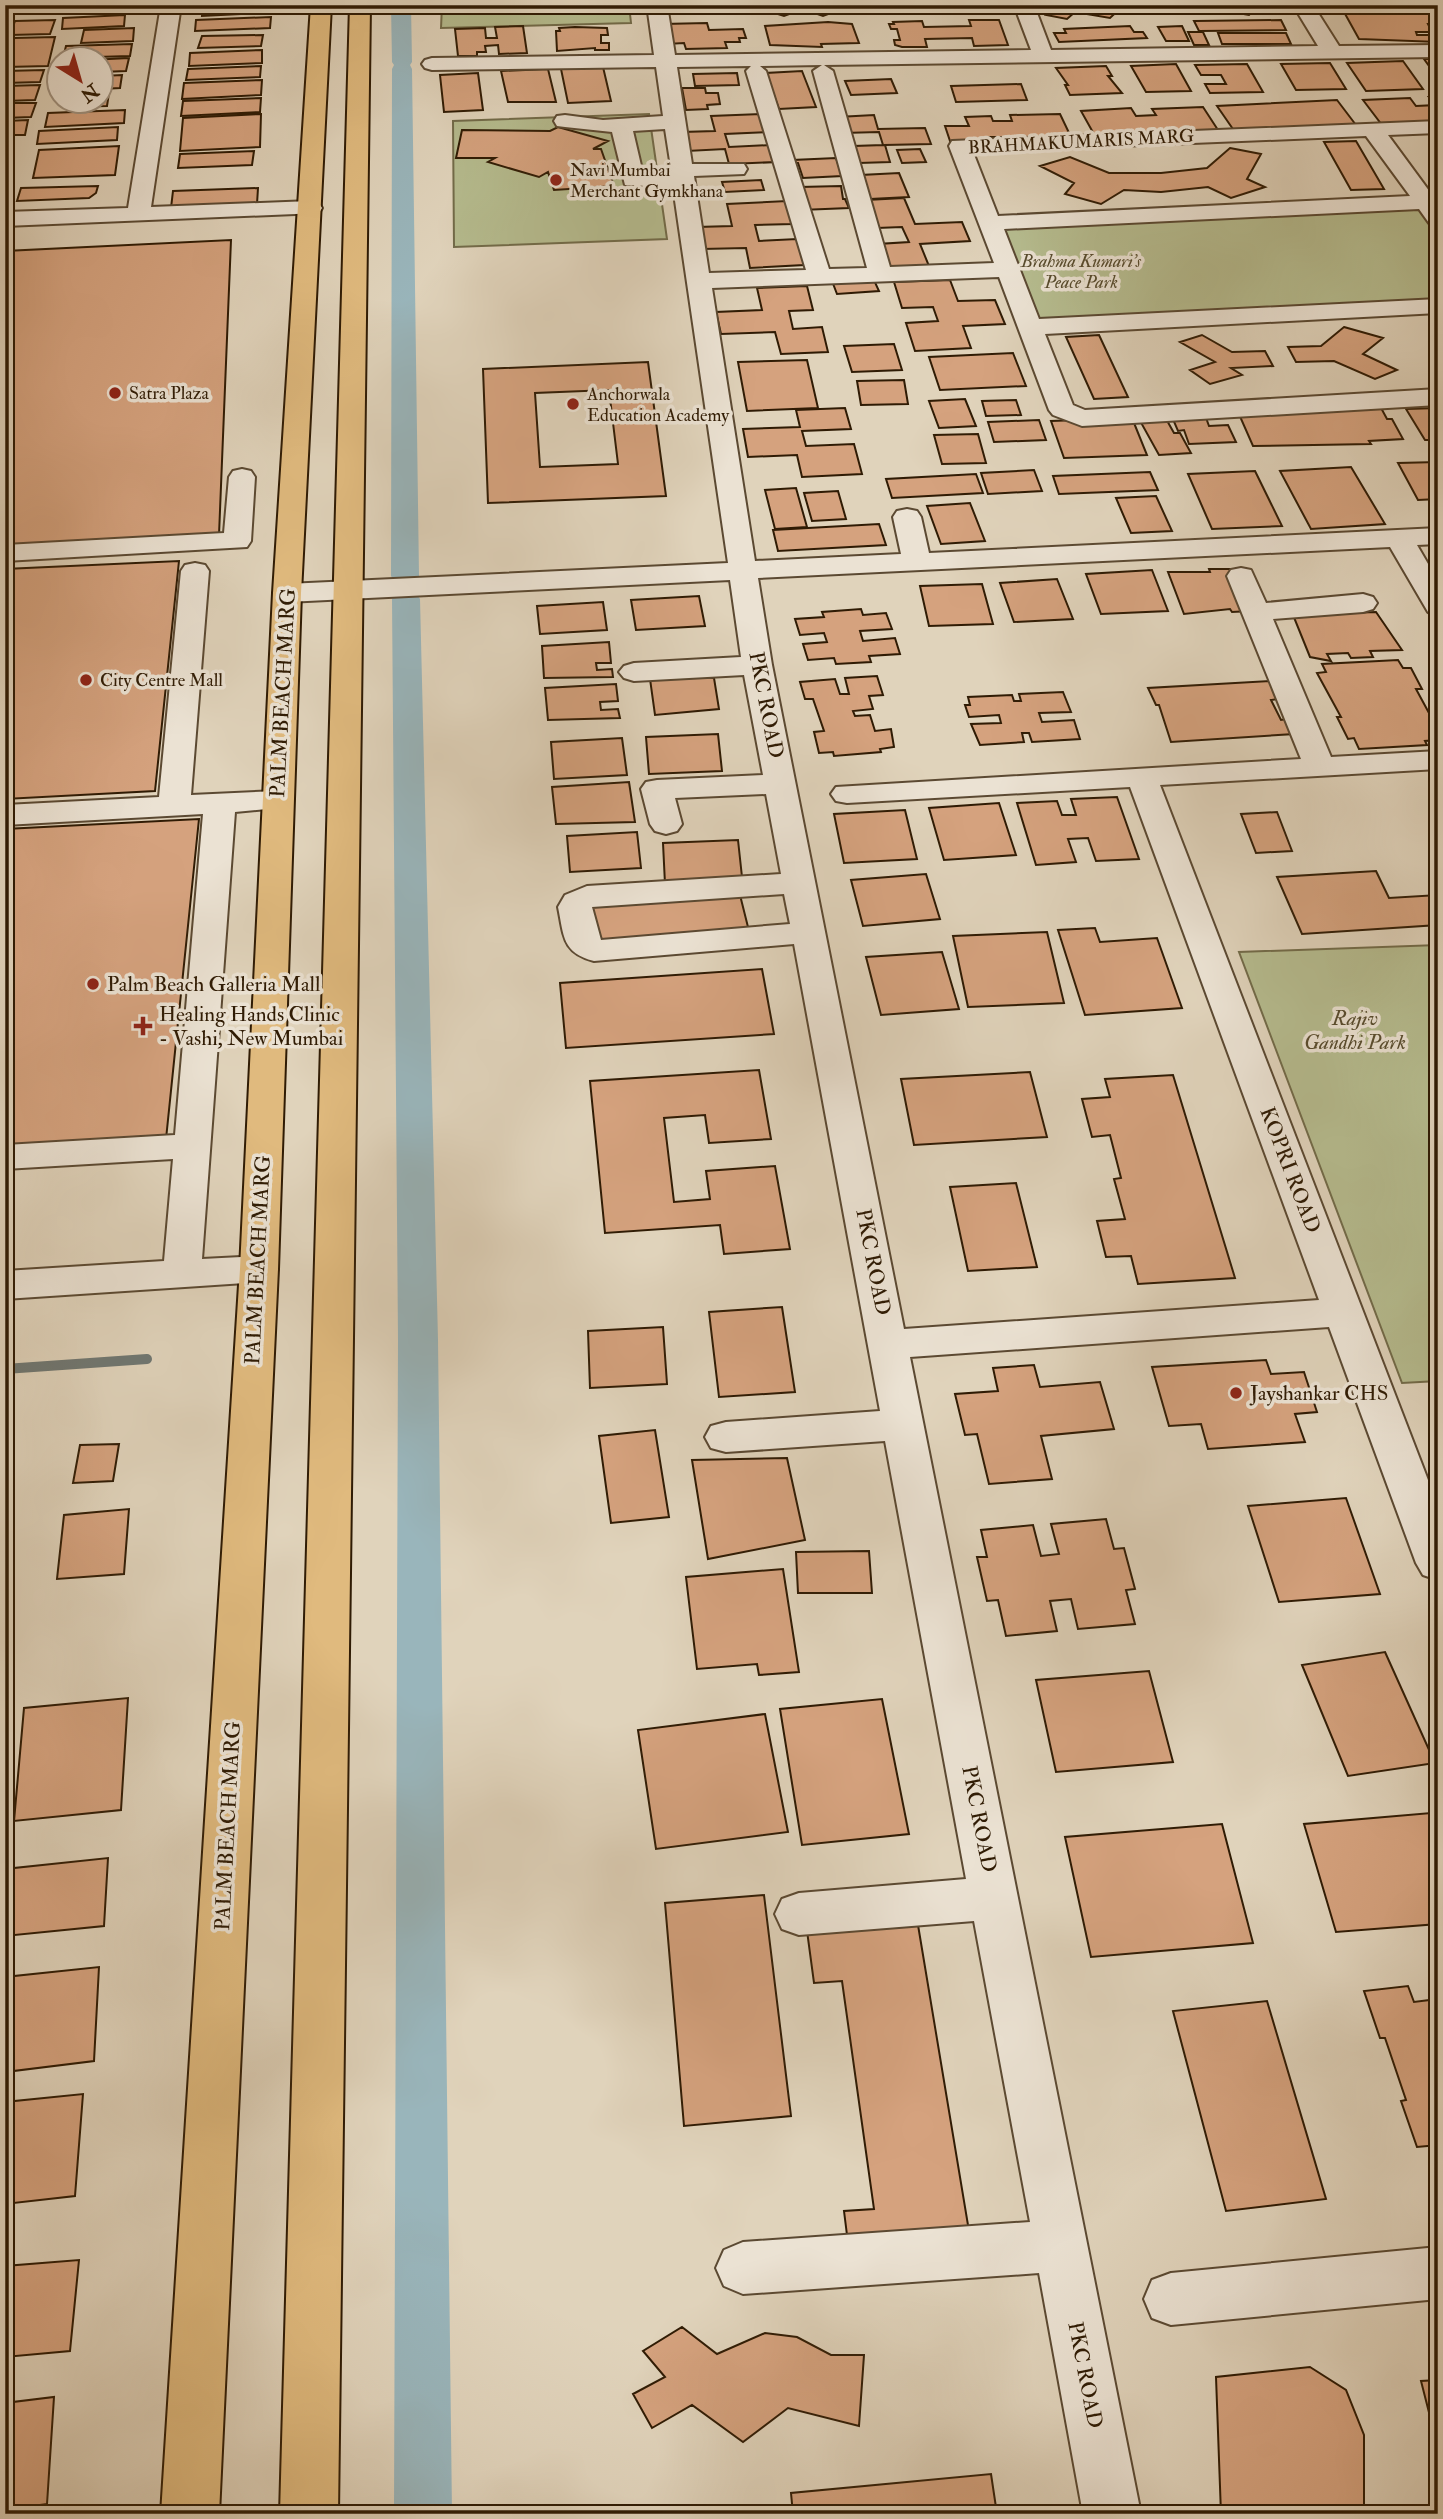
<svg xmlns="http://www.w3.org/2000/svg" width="1443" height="2519" font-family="'IM FELL Double Pica',serif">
<rect width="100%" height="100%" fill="#e0d3bb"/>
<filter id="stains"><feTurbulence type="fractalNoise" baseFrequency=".00286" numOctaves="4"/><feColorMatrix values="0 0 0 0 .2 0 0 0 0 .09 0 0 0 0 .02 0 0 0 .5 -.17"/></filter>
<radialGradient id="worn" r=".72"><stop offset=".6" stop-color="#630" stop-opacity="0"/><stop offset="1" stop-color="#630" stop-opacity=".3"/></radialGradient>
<path fill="#b5bb8e" stroke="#726b49" stroke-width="2" d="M442,5H629L631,23L441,28Z
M649,114L667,239L454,247L453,121Z
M1425,202L1438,219V306L1030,327L989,223Z
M1438,945V1381L1402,1383L1239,952Z"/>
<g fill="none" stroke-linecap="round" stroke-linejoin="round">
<path stroke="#6f7772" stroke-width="10" d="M5,1369L147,1359"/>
<path fill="#99b5bb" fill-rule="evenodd" d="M391,5H411L412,62L410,65L412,69L419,576L415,582L405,584L395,582L391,576L392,69L394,65L392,62Z
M406,590L416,593L420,599L438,1340L452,2514H394L398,1340L392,599L396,593Z"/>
</g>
<path fill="#d5a27e" stroke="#2f1b04" stroke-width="2" fill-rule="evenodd" d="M74,5H135V8L73,10Z
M203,5H279V12L202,16Z
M700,5H737V8L701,9Z
M783,5H824L839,10L823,16L803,9L784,16L768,11Z
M1058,5H1124L1110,18L1075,12L1067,19L1046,15Z
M1194,5H1259L1249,15L1214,9L1209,14L1188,10Z
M1344,12L1438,13V24H1428L1432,32H1416L1417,35H1436L1438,42L1359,39Z
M125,15L124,26L62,29L63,18Z
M271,17L270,28L195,31L196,20Z
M55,20L50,34L10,35L15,21Z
M969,20H999L1008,45L974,46L972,38L925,39L927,47H902L895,45L894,40H900L897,29H891L889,24H894L893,22L922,21L924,27L971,26Z
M1281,20L1286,30L1199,31L1194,21Z
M828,22L852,24L859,43L821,44L822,47L770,45L765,26Z
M707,23L709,30L743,29L746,38H739L740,42H725L727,48L686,49L684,43L667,44L663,24Z
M523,26L527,53L499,54L498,45L485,46L486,52H477V56H458L455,29L485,28L486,38H497L495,27Z
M1130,26L1134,32H1143L1147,38L1059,42L1054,33H1066L1064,29Z
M1182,26L1189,41H1166L1158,27Z
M575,27L607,28L608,35H601V43H609V50H595V48L557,51L556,31H560L559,28Z
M134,28L133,41L81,43L84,30Z
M1188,32H1203L1209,45H1194Z
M1218,33H1286L1291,44H1222Z
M263,35L261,46L198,48L202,36Z
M55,37L48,66L6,67L14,38Z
M132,44L130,56L63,58L66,46Z
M262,50V63L189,66L190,53Z
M129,58L126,71L102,72V60H89Z
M1424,59H1438V77H1437Z
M1403,61L1423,89L1366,91L1347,63Z
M1330,63L1346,89L1296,90L1281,64Z
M1176,64L1191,91L1146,92L1131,66Z
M1247,64L1263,92L1210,93L1205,84H1226L1221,75H1201L1195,65Z
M261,66L260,77L186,80L188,69Z
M1106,66L1112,76H1108L1122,93L1070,95L1065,85H1068L1056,68Z
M603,67L611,101L568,103L561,69Z
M548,69L556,102H508L501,71Z
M44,70L40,82L5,83V71Z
M802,71L816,107L779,109L766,73Z
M478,73L483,110L444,112L440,75Z
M737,73L739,85L695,86L693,74Z
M122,75L120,88L102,89V76Z
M891,79L897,93L851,95L845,81Z
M262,80L261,95L182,99L184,83Z
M1021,84L1027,100L956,102L951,86Z
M40,85L35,100L5,101V86Z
M682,88H705L706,93H718L720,104L707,105L708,109L686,110Z
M102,93H109L107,106L62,107L63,102H102Z
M1429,97H1438V123L1382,125L1363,100L1410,98L1416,106L1436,105Z
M261,98L260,112L181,116L183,101Z
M1337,100L1356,125L1235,132L1217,106Z
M5,103H36L31,117L5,118Z
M1203,107L1218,130L1095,136L1081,111L1131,108L1136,116L1156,115L1152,109Z
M125,110L124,123L45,127L48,113Z
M261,114L260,147L180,151L183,118Z
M761,114L767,132L725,134L729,147L771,145L777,162L729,164L725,149L687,151L682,132L715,131L711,116Z
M1060,114L1071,137H985L986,140L950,141L945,126H969L965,117L991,116L993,121H1012L1010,115Z
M874,115L878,129L925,128L931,144L885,145L890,162L859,163L854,146L883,145L879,132L843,133L838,117Z
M28,120L25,135H5V121Z
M118,127L117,140L37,144L39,131Z
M558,127L608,141L593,149H601L614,186L554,190L548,172L539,177L488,162L495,158H456L462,130L550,131Z
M1356,141L1384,189L1351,190L1324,142Z
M5,143H13L5,171Z
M119,146L115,175L33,178L39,150Z
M1230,148L1261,154L1247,179L1265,187L1231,198L1208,187L1161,192L1124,190L1101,204L1065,194L1074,183L1040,166L1070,157L1109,173H1161L1207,168Z
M920,149L926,162L902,163L897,150Z
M254,151L252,165L178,168L180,154Z
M836,158L842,176L803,178L798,163H794L793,160Z
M899,173L909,197L870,199L861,175Z
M761,180L764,190L725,192L722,182Z
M98,186L96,193L89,198L17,201L21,188Z
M841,186L843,199H845L849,208L801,210L800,187Z
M258,188L257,204L171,208L173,191Z
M904,198L915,224L962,222L970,241L920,244L929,266L887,268L878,244L909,242L902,227L877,228L866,200Z
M787,201L793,224L755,225L759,241L797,239L804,265L750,268L746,248L702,249L697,227L732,226L727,204Z
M231,240L219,535L5,545V251Z
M873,278L879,291L837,294L832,281Z
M950,280L958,301L995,300L1005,324L963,326L971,348L915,351L906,323L938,321L933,307L902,308L894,282Z
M807,286L813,310L789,311L793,329L822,327L828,352L781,354L775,332L721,334L716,312L762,310L757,288Z
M1344,327L1383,338L1363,354L1397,370L1375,379L1334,361L1296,362L1288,347L1321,346Z
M1099,335L1128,397L1094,399L1066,337Z
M1202,335L1232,352L1265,351L1273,366L1231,368L1242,375L1210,384L1190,370L1215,362L1180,342Z
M894,344L902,370L852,372L844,346Z
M1013,353L1026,386L940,390L929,357Z
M807,360L818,408L747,411L738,362Z
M648,362L666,496L488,503L483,369ZM609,390L618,464L540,467L535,393Z
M904,380L908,404L861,405L857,381Z
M965,399L976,426L939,428L929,401Z
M1016,400L1021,415L986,416L982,401Z
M1380,406L1387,419H1392L1403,439L1369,441L1371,444L1253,446L1238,412Z
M845,408L851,429L802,431L806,446L854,444L862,474L802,477L797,455L748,457L743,429L800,427L796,410Z
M1438,408V440H1425L1406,409Z
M1205,415L1209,426L1228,425L1236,442L1189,444L1184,430L1178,431L1172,417Z
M1165,417L1174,433H1180L1191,453L1159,455L1139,419Z
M1132,418L1147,455L1064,458L1051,421Z
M1039,420L1046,440L994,442L988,422Z
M978,434L986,463L942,464L934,435Z
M1438,462V499L1418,500L1398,463Z
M1351,467L1385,524L1311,529L1280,471Z
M1034,470L1042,491L988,494L981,473Z
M1255,471L1282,526L1212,529L1188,474Z
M1150,472L1158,490L1059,494L1053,476Z
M976,474L983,493L892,498L886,479Z
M796,488L807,527L775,529L765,490Z
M838,491L846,519L812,521L804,493Z
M1156,496L1172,531L1131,533L1116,498Z
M970,503L985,541L941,544L927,506Z
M879,524L886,545L778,551L773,530Z
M179,561L155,791L5,799V569Z
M1209,569H1232L1250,611L1232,612L1230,609L1184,614L1168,572H1210Z
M1152,570L1168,611L1101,614L1086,574Z
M1057,579L1073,619L1014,622L1000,583Z
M982,584L993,624L929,626L920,586Z
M699,596L705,626L636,630L631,600Z
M603,602L607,630L540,634L537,606Z
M861,609L863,615L886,613L892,629L860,631L863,641L895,638L900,654L869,656L871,662L836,664L834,658L808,660L803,644L827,642L824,633L800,635L795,619L824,617L822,612Z
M1376,612L1402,650L1370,651L1373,657L1351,658L1348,653L1327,654L1331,661L1310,657L1293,615Z
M609,642L611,663H596L597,670L612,669L613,677L544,678L542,646Z
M1398,660L1403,668H1411L1422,689H1416L1429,713L1432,712L1438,723V740L1425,741L1427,745L1359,749L1354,738L1348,739L1337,717H1341L1317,673L1326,672L1322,664Z
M695,676L714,678L719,709L655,715L650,679Z
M877,676L883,695L869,696L873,709L853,711L855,716L870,715L875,731L891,729L894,747L880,749L881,752L834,756L833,752L819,753L814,732L824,731L813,699H805L800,682L835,679L840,694H849L845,678Z
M1270,681L1278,699L1271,700L1281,720L1287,719L1294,734L1171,742L1159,705H1156L1148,688Z
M616,684L618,701L600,702L601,710L618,709L620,718L548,720L545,688Z
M1063,692L1071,712L1039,713L1042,722L1074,720L1080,739L1032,742L1029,733H1022L1024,742L980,745L971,724L1001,723L999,715L969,717L965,705H970L968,697L1012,695L1014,701H1021L1019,694Z
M718,734L722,771L649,774L646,737Z
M622,738L627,775L554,779L551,742Z
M629,782L635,822L556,824L552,787Z
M1117,797L1139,859L1096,861L1088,838L1068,839L1076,862L1036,865L1017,803L1057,801L1062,815H1076L1071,799Z
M999,803L1016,855L944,860L929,808Z
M905,810L917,859L844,863L834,814Z
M1277,812L1292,851L1256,853L1241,814Z
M199,819L166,1139L5,1148V829Z
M637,832L641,868L570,872L567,836Z
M738,840L742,877L713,878V882L665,884L663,843Z
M1376,871L1389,898L1438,895V925L1302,934L1277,877Z
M926,874L940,919L863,926L851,880Z
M739,891L749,931L592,946L584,903Z
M1095,928L1100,942L1157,938L1182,1008L1085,1015L1058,930Z
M1047,932L1064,1003L968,1007L953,936Z
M942,952L959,1009L881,1015L866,957Z
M762,969L774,1034L566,1048L560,983Z
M759,1070L771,1139L709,1143L705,1115L664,1118L674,1202L710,1199L706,1171L775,1166L790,1249L724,1254L720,1225L605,1233L590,1081Z
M1030,1072L1047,1137L914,1145L901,1079Z
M1173,1075L1235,1278L1138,1284L1131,1256L1106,1257L1097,1221L1125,1219L1114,1179L1121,1178L1110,1135L1092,1137L1082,1099L1110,1097L1105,1079Z
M1016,1183L1037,1267L968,1271L950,1187Z
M782,1307L795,1392L719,1397L709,1312Z
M663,1327L667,1384L590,1388L588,1331Z
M1266,1360L1271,1374L1304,1372L1317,1412L1295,1414L1305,1442L1208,1449L1201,1424L1169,1426L1152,1367Z
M1034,1365L1040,1387L1100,1382L1114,1429L1041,1436L1052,1479L989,1484L977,1434L965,1435L955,1394L998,1391L993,1368Z
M655,1430L669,1517L611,1523L599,1436Z
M119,1444L113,1481L73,1483L80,1445Z
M787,1458L805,1540L708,1559L692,1460Z
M1346,1498L1380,1594L1279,1602L1248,1506Z
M129,1509L124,1574L57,1579L64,1515Z
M1106,1519L1114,1549L1124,1548L1135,1589L1126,1590L1135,1624L1078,1629L1071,1599L1050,1601L1057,1631L1006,1636L998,1600L987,1601L977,1557H987L981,1530L1033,1525L1041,1556L1059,1554L1051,1524Z
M869,1551L872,1593H798L796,1552Z
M783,1569L799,1672L759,1675L757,1664L697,1669L686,1577Z
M1385,1652L1435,1763L1348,1776L1302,1665Z
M1149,1671L1173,1762L1056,1772L1036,1680Z
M128,1698L121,1810L14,1821L24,1708Z
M882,1699L909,1834L802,1845L780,1709Z
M765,1714L788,1832L656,1849L638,1730Z
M1431,1813L1438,1835V1924L1336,1932L1304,1824Z
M1222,1824L1253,1943L1091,1957L1065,1837Z
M108,1858L104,1926L5,1936V1869Z
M764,1895L791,2116L684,2126L665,1903Z
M915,1907L969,2231L848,2243L844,2211L874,2209L842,1981L814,1983L805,1916Z
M99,1967L94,2061L5,2072V1977Z
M1408,1986L1414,2002L1438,1999V2145L1417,2147L1401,2101L1406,2100L1385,2038H1380L1364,1991Z
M1267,2001L1326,2199L1226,2211L1173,2011Z
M83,2094L75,2196L5,2204V2102Z
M79,2260L70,2351L5,2357V2266Z
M682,2327L717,2354L765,2333L797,2337L831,2355H864L859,2426L788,2408L743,2442L692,2405L652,2428L633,2394L665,2377L643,2351Z
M1310,2367L1346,2390L1364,2435V2514H1221L1216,2377Z
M1438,2380V2448L1421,2381Z
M54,2397L47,2504L5,2510V2403Z
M991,2474L997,2514H793L791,2493Z"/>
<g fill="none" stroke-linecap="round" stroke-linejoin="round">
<defs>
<path id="minor" d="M161,5H181L151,207L311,201L319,203L322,208L319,213L5,226V212L128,208Z
M647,5H667L675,55L1031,50L1014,5H1034L1051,50L1318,46L1293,5H1313L1339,46L1438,45V57L824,65L833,71L890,267L994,263L949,146L952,141L1438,121V133L1388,135L1438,203V225L1429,223L1419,209L1004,229L1039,319L1438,299V313L1045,334L1073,405L1085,410L1438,389V405L1082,426L1053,415L1049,410L999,277L712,288L755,561L901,554L893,517L897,511L907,509L917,511L921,517L929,553L1438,528V544L1417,545L1438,581V615L1428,612L1390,547L758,578L772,665L904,1329L1319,1300L1130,787L847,803L836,801L831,794L836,787L1301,759L1227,576L1231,570L1241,568L1251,570L1266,603L1363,594L1373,597L1377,603L1373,609L1363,612L1273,619L1331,757L1438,751V769L1160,785L1438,1506V1580L1423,1575L1416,1563L1329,1327L910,1357L1141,2514H1083L1039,2273L743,2294L724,2286L716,2268L724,2250L743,2242L1030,2222L974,1921L799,1935L782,1929L775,1914L782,1899L799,1893L966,1879L885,1441L726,1452L711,1448L705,1437L711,1426L726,1422L880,1411L794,944L594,961C562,953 564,936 558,907L565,895L587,886L781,874L766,794L675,798L682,824L677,831L666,834L655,831L650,824L641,789L646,782L657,780L763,775L744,675L634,681L624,678L619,672L624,666L634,663L741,657L730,580L287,602L277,599L273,593L277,587L287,584L728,563L673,187L625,185L612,132L565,127L557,126L554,121L557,116L565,115L603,120L663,116L656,67L432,70L425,68L422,64L425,60L432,58L654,55ZM822,65L813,71L867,268L829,269L766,71L760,66ZM751,66L746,71L806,270L709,273L694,176L744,174L747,169L744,164H692L677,67ZM665,129L672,174H643L633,131ZM1366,136L1410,196L998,216L973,152ZM784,894L790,924L601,940L592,907Z
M242,469L251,471L255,477L251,541L247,547L5,561V545L224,533L229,477L233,471Z
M195,563L205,565L209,571L191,795L277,791L288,793L293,800L288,807L235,812L202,1259L259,1256L273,1259L278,1269L273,1279L259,1282L5,1299V1271L164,1261L173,1159L5,1169V1145L175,1135L203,814L5,825V805L159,797L181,571L185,565Z
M1438,2247V2299L1171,2325L1152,2318L1144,2299L1152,2280L1171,2273Z"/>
<path id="major" d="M311,5H331L301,593L278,1269L219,2514H161L240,1269L273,593Z
M350,5H370L338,2514H280Z"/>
</defs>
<use href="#minor" stroke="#5b4932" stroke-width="4"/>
<use href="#major" stroke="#2f1b04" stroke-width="4"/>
<use href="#minor" fill="#ebe2d3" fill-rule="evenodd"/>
<use href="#major" fill="#e0ba7e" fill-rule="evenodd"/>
</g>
<g fill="#8f2418" stroke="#ebe2d3" stroke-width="2.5">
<circle cx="556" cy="180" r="7"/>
<circle cx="115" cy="393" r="7"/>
<circle cx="573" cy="404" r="7"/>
<circle cx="86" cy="680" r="7"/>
<circle cx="93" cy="984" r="7"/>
<path d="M139.5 1015.5h7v7h7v7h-7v7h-7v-7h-7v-7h7z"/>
<circle cx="1236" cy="1393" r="7"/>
</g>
<g text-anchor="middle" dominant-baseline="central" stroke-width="7" stroke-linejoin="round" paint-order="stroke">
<g font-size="18" fill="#2f1b04" stroke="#ebe2d3">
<text transform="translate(1081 142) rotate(-3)">BRAHMAKUMARIS MARG</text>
</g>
<g font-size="18" fill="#2f1b04" stroke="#ebe2d3" text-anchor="start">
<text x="570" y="170">Navi Mumbai<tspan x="570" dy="21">Merchant Gymkhana</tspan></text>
<text x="129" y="393">Satra Plaza</text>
<text x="587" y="394">Anchorwala<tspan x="587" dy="21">Education Academy</tspan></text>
<text x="100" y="680">City Centre Mall</text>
</g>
<g font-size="18" font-style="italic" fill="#574b2d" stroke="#ebe2d3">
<text x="1081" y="261">Brahma Kumari's<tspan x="1081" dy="21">Peace Park</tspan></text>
</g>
<g font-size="21" fill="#2f1b04" stroke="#ebe2d3">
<text transform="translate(283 693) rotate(-87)">PALM BEACH MARG</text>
<text transform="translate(766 705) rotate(79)">PKC ROAD</text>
<text transform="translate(1290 1170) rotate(69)">KOPRI ROAD</text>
<text transform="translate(258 1260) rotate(-87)">PALM BEACH MARG</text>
<text transform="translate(873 1262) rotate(79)">PKC ROAD</text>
<text transform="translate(979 1819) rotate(79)">PKC ROAD</text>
<text transform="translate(228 1826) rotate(-87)">PALM BEACH MARG</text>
<text transform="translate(1085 2375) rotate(79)">PKC ROAD</text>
</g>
<g font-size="21" fill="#2f1b04" stroke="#ebe2d3" text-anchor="start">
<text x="107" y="984">Palm Beach Galleria Mall</text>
<text x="159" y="1014">Healing Hands Clinic<tspan x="159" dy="24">- Vashi, New Mumbai</tspan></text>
<text x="1250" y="1393">Jayshankar CHS</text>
</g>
<g font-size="21" font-style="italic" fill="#574b2d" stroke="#ebe2d3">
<text x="1355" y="1018">Rajiv<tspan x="1355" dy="24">Gandhi Park</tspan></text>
</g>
</g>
<rect width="1443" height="2519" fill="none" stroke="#e0d3bb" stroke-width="28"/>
<rect x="7" y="7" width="1429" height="2505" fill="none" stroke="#2f1b04" stroke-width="3.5"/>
<rect x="14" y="14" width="1415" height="2491" fill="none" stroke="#2f1b04" stroke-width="2"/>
<g transform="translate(80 80) rotate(143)"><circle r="33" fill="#ebe2d3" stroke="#a09280" stroke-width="2"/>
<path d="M0-5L12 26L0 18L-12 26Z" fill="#8f2418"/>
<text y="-10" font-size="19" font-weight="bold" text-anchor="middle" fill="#2f1b04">N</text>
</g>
<rect width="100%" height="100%" filter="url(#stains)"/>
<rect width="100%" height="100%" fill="url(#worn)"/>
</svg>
